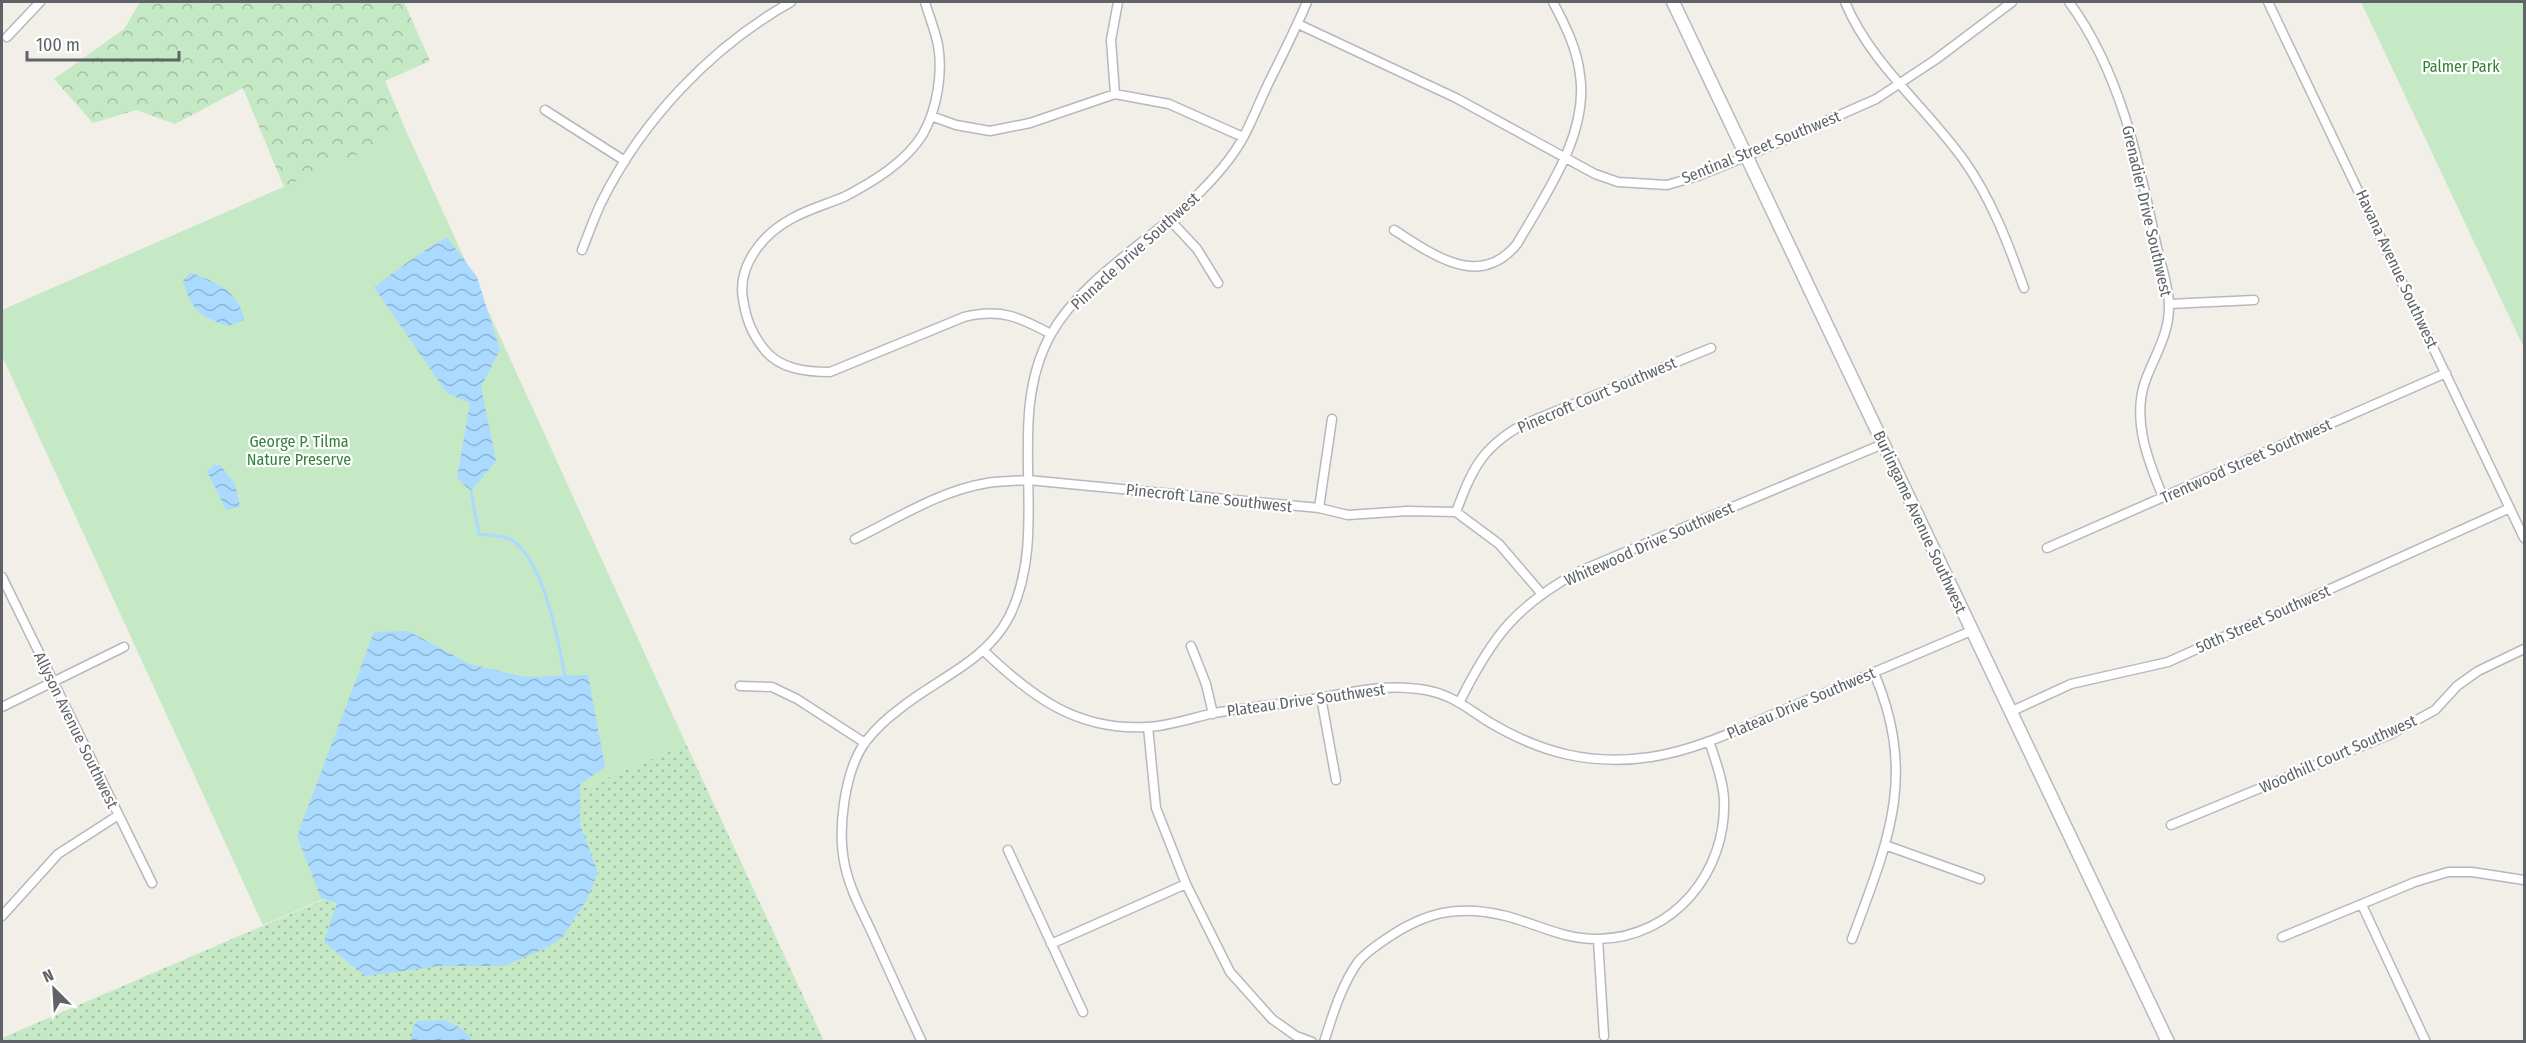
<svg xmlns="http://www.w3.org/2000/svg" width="2526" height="1043" font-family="'Fira Sans Condensed',sans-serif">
<defs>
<pattern id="grass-dots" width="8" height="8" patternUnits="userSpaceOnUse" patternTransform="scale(1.5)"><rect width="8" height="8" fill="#c5e8c5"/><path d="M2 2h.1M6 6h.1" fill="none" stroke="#a3c0a4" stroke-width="1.8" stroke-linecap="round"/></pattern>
<pattern id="forest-crowns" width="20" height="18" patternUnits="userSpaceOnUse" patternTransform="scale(1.5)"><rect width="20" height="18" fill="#c5e8c5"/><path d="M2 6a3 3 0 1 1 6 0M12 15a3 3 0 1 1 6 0" fill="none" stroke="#a3c0a4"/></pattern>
<pattern id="water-waves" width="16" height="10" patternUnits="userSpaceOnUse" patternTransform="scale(1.5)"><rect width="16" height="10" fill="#aadaff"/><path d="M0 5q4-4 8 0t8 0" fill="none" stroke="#8eb4d2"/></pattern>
</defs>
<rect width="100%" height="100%" fill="#f1efe8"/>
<path fill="url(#grass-dots)" d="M686,744L824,1041L2,1042V1038Z"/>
<path fill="url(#forest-crowns)" d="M140,2H404L430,61L385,81L407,133L284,187L243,88L175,124L136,110L93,123L54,79L124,29Z"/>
<path fill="#c5e8c5" d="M2361,2H2524V348Z
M407,133L686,744L263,925L2,356V310Z"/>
<path fill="url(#water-waves)" d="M447,237L477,277L500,350L481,387L496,461L471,491L457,478L470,403L447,393L374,287L419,254Z
M191,273C214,281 241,292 244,320L228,326C199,316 191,310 183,280Z
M214,465H220L235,484L240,507L226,510L207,471Z
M408,631L470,664L525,677L588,675L605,767L580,784V824L598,873L587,899L562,938L542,950L504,966H439L365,976L324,942L337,903L321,898L297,836L374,632Z
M443,1020C455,1024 467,1030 472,1041H411L413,1027L417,1021Z"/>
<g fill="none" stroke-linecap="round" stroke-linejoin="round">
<path stroke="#aadaff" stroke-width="3" d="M471,491L479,534C488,535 499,535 507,538C542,550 559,643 565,676"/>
<defs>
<path id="street" d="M925,2C929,16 935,30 938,45C943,73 937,109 923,134C906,162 874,181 846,196C828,204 808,209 791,219C763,234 737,266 743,299C746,318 751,333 764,349C779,369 806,372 830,372L964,317C1001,308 1019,317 1051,334
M1845,2C1871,64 1925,106 1963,159C1991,198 2008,243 2024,288
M2069,2C2120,71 2139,161 2156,243C2160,263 2169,286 2169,306C2169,334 2156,353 2146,379C2131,418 2148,461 2163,497
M2268,2L2524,538
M1298,24L1456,98L1595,174L1618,182L1667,185L1698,176L1745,157L1876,99L1935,60L2012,2
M7,37L40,2
M1115,94L1111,40L1118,2
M545,110L625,161
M931,116L956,125L990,131L1030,123L1115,94L1169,104L1243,137
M1170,220L1197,249L1218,283
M1394,230C1434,255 1479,290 1517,244C1545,195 1589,134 1580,75C1577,48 1565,25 1553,2
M582,250C588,235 594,218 601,203C642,120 711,47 791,2
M2169,304L2254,300
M1319,508L1332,419
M1456,512C1472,470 1481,448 1522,425L1711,348
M855,539C898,518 939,491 987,483C1000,481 1015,481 1028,480L1319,508L1348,515L1407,511L1456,512L1499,544L1541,593
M2047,548L2446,373
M2,577L152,883
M1191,646L1206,684L1213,714
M984,651C1032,697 1077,731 1147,727C1169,726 1192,718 1214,713C1249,707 1284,704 1319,698C1353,692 1383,684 1419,689C1450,693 1464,706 1489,722C1541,753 1591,766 1651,757C1697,750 1739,729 1781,711C1845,685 1908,658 1971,631
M740,686L772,687L797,699L865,743
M1321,697L1336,780
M1460,701C1492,637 1516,605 1580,571L1883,444
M2,707L124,647
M2010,712L2071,684L2168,662L2510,508
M1148,727L1156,808L1186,884L1230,972L1272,1019L1296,1036L1312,1042
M2171,825L2391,734L2435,710L2457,686L2478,671L2524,649
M1885,845L1980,879
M1008,850L1083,1012
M2362,905L2426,1042
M2,916L58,854L117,816
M2282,937L2415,882L2448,872H2472L2524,880
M1598,939L1604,1036
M1852,939C1888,842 1918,775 1874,673
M1051,944L1186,884
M922,1042C905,1006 889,970 873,935C863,913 850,890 845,866C837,831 844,771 866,741C875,730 886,719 897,711C935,679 985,663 1009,617C1053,529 1002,422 1051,334C1081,281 1146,243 1190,202C1210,183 1231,161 1244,136C1254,117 1261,98 1270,80C1283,54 1296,28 1307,2
M1324,1042C1333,1014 1341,986 1358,962C1365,953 1377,945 1386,939C1425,912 1459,904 1506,916C1537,924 1565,940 1599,939C1674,937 1727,872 1724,799C1723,780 1715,759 1709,741"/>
<path id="secondary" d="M1673,2L2168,1042"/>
</defs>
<use href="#street" stroke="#b5b8bc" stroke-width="11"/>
<use href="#secondary" stroke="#b6babf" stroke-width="15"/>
<use href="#street" stroke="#fff" stroke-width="8"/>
<use href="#secondary" stroke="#fff" stroke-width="12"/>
</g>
<g text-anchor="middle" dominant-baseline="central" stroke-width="4.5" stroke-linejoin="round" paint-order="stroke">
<g font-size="16" fill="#348238" stroke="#fff">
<text x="2461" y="66">Palmer Park</text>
<text x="299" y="441">George P. Tilma<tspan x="299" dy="18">Nature Preserve</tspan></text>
</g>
<g font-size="16" fill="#5f6368" stroke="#fff">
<text transform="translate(1761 147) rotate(-22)">Sentinal Street Southwest</text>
<text transform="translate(2147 211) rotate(77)">Grenadier Drive Southwest</text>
<text transform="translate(1135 251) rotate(-42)">Pinnacle Drive Southwest</text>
<text transform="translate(2397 269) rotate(65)">Havana Avenue Southwest</text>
<text transform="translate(1597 395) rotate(-23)">Pinecroft Court Southwest</text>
<text transform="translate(2246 461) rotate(-24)">Trentwood Street Southwest</text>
<text transform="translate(1209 498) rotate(6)">Pinecroft Lane Southwest</text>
<text transform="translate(1920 522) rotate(65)">Burlingame Avenue Southwest</text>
<text transform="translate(1649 544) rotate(-24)">Whitewood Drive Southwest</text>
<text transform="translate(2263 619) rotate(-24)">50th Street Southwest</text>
<text transform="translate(1306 700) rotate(-8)">Plateau Drive Southwest</text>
<text transform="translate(1801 703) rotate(-23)">Plateau Drive Southwest</text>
<text transform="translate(76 730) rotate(64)">Allyson Avenue Southwest</text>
<text transform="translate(2338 754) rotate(-24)">Woodhill Court Southwest</text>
</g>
</g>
<rect width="2526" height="1043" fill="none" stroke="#5f6368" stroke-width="6"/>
<g transform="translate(54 989) rotate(336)" stroke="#ffffff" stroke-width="4.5" paint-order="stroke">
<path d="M0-4.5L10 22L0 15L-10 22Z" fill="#5f6368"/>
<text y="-9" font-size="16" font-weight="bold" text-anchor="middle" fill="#5f6368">N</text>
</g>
<path d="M27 51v9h152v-9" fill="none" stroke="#5f6368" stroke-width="3"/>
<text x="36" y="51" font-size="18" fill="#5f6368" stroke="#ffffff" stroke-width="4.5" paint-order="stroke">100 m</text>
</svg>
